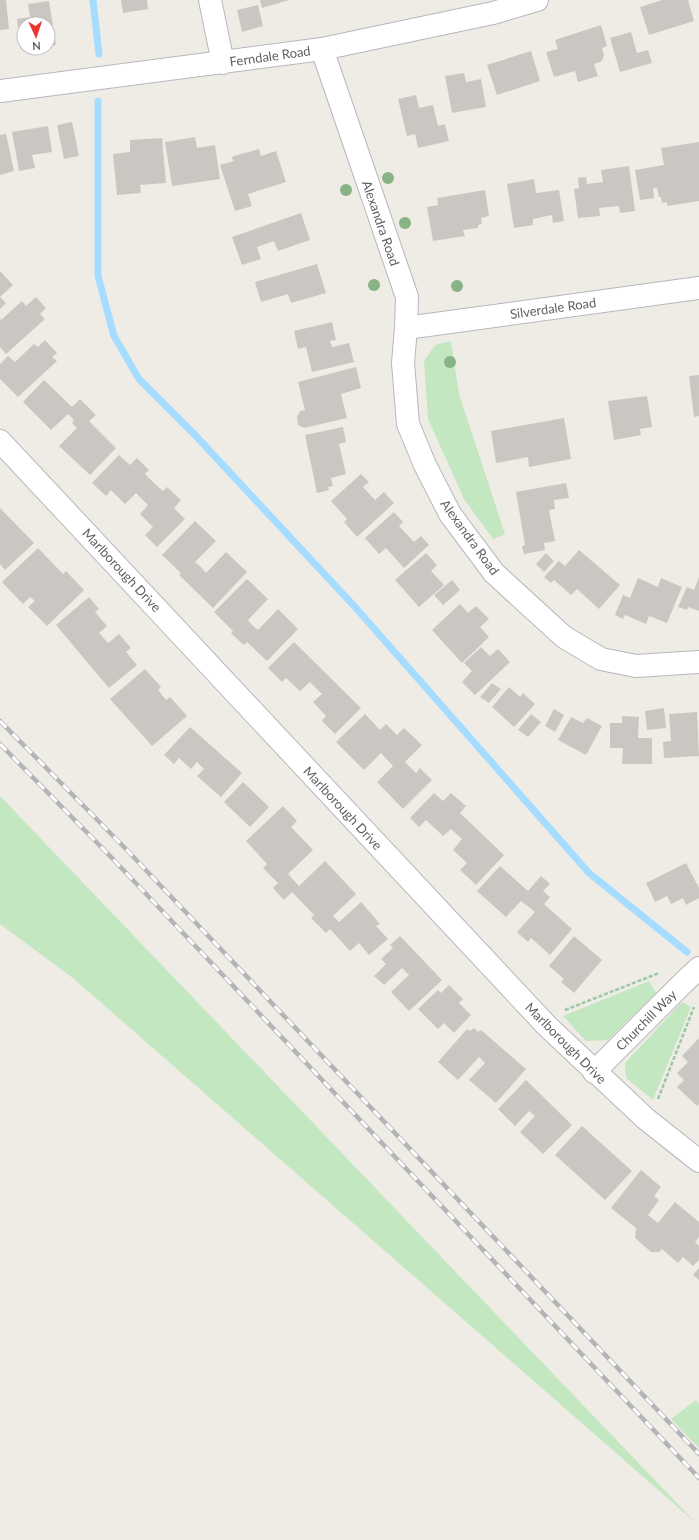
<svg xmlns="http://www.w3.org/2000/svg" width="699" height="1540" font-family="Lato,sans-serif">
<rect width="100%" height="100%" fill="#efece5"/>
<path fill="#c3e7c1" d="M451,341L459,394L505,534L493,539L464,499L428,419L424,361L435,345Z
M0,796L696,1523L74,979L0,924Z
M649,981L656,993L608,1040L586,1041L563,1016Z
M682,1002L691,1007L653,1100L626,1078L625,1063Z
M696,1400L699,1404V1448L671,1419Z"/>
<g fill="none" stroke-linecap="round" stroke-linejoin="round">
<path stroke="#a5dcff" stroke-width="7" d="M93,0L99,54
M98,101V276L114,336L139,379L195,435L355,607L589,873L687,952"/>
</g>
<path fill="#cac7c2" d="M0,0H6L9,29L0,30Z
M121,0H147L148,9L123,13Z
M260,0H289L262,8Z
M662,0H688L694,21L649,35L640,7Z
M49,1L56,45L48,46V24H24V41L20,42L17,19L30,17L28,4Z
M258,5L263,26L242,32L237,10Z
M601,25L607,46L602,48L604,55L602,61L594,64L598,76L578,82L575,71L554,77L546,52L558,49L555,40Z
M631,32L637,53L648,50L652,63L620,72L610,38Z
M531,51L540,81L497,95L487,65Z
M464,73L466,82L481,79L486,107L452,113L445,76Z
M416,95L419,108L433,105L438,126L445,124L449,141L418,148L415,134L407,136L398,99Z
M72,122L79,156L64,159L57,125Z
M48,126L52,152L32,155L35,168L19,171L12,132Z
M6,134L14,171L0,175V135Z
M195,137L197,148L215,145L220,179L172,186L165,142Z
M162,138L166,183L140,185L141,193L117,195L113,154L130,152V140Z
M699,142V201L667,206V202L662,203L661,197H659L657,188H653L654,198L640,200L635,170L664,165L661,148Z
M259,149L261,156L276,151L286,182L248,194L252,206L235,211L220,165L234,161L231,157Z
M629,166L635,211L620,213L619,206L599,208L600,216L578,218L574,189L579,188L578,178L586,177L587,184L603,182L601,170Z
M534,179L536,193L559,190L564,221L553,223L552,215L533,219V225L514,228L507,184Z
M485,190L489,216L481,218L482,224L478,225V228L463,230L465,236L433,241L427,207L438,205L437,198Z
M301,213L310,240L278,251L274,241L257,247L261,259L242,265L232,237Z
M317,264L326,293L291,303L288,294L261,302L255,282Z
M0,271L13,285L0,297L6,303L0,309Z
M36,297L46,308L40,314L45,319L6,354L0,347V318L1,320L22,301L26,306Z
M332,322L336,340L330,341L332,347L349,343L354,362L312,372L306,347L298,349L294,331Z
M45,340L57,353L52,357L57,361L18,397L0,379V364L8,356L15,362L34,344L38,347Z
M356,367L361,388L341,394L347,418L304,428L298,425L297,417L300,411L305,410L298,382Z
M699,375V416L694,417L689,376Z
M44,380L72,407L80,399L96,415L89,421L116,448L90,475L59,446L77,428L72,423L74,420L68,414L51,430L23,402Z
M647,396L652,427L640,429L641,435L614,440L608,401Z
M564,418L571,459L529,467L528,457L496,463L491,431Z
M343,427L346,442L339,444L346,474L331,478L333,486L328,487L329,490L317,493L305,435Z
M119,455L130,465L137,458L149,470L145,474L155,484L163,491L167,487L181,500L174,508L185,519L157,547L145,535L153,527L140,514L148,505L136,493L125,504L111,490L106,496L92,483Z
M361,474L369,482L363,487L375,500L384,492L394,503L357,537L344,522L347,519L331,501Z
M566,483L569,498L554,500L555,509L549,510L555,541L544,543L545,550L524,554L522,546L525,545L516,492Z
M0,508L34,543L5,570L0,564Z
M394,512L403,522L399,526L414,542L421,536L429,545L404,568L386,548L379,554L365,538Z
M195,521L216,541L195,562L200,566L206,573L226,552L247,572L213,608L179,575L181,573L162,555Z
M38,548L63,574L66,571L84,590L47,626L28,607L35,601L30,597L23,604L2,582Z
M579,550L620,585L599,609L577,589L571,595L554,580L551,583L544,577L559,561L565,566Z
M426,553L437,565L431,571L444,585L419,607L395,580Z
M546,553L554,561L544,572L536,564Z
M699,577V611L688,607L687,610L678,607L687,587L694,590Z
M638,578L658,587L661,578L682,587L667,623L649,616L646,624L625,615L623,619L615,615L623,595L630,598Z
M247,579L268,599L248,620L251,624L258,630L278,609L298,629L267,661L247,642L244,645L237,639L231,633L233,631L214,612Z
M452,580L460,590L443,605L434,595Z
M89,597L99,609L95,612L107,626L99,633L108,643L119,634L131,648L126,652L137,665L109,688L56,625Z
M460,604L468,613L476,606L489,619L480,627L489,637L462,663L432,630Z
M294,642L361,708L335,734L322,721L326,716L313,702L322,694L310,682L300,691L286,678L282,682L268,668Z
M481,647L490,656L498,649L510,662L475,695L462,682L472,671L464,663Z
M145,669L161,687L158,690L166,700L170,697L187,716L152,746L110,699Z
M492,683L501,689L489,703L480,697Z
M509,687L520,697L523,693L535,704L514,727L492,707Z
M664,708L666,728L647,730L645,711Z
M554,709L564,715L555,732L545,726Z
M697,712L699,756L664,758L663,742L671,741L669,714Z
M365,714L380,730L386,724L397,735L404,728L422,745L405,762L416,773L420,768L432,780L403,809L377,782L393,766L381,753L364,770L336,742Z
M531,714L541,722L528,737L518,730Z
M622,716L639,717L638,738H652V764H622L623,748H610V723H622Z
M571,717L583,723L587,718L602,726L586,755L558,740Z
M190,727L242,773L221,797L197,776L204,769L197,762L191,769L179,758L174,764L164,755Z
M243,782L269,807L250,827L224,802Z
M434,793L443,801L451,793L466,806L460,813L504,855L476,885L460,870L467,863L453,850L462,839L451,829L443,836L426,820L419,827L410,818Z
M283,806L297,821L291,827L313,850L288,874L299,886L325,861L356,894L333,916L339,922L361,902L380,924L376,926L388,939L369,955L359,943L350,951L330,929L326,933L311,918L314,915L292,892L284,900L273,888L278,883L263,868L267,864L246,841Z
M686,863L699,888V898L686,905L683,898L671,904L667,896L655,902L646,883Z
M500,866L528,891L541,876L550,884L543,891L550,897L544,904L572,929L550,955L531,938L528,942L517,932L535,912L529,907L521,901L506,917L477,891Z
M400,936L442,980L409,1011L391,992L409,975L402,968L384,985L374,976L386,964L381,959L393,948L390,945Z
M574,936L602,960L574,993L561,982L564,979L549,966Z
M449,985L463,999L459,1003L471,1015L454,1033L444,1023L438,1029L418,1009L438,990L441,993Z
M474,1028L478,1032L481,1030L526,1069L496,1103L469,1080L485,1063L479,1057L458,1080L438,1062L467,1029L470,1031Z
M699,1038V1104L697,1106L677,1087L684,1080L677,1073L688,1062L682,1056Z
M526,1080L572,1125L543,1154L520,1132L535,1116L529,1111L515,1126L498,1109Z
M582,1126L632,1171L605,1200L555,1155Z
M641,1170L661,1187L654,1196L659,1200L648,1215L658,1223L675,1202L699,1222V1237L695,1242L699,1246V1260L693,1266L683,1257L678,1263L662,1249L659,1252H651L635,1238L636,1228L611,1208Z
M699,1268V1280L693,1275Z"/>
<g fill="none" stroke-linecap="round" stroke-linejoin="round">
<defs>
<path id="street" d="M210,0L223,63
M322,49L407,297L406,328L403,363L408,424L425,465L450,514L494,573L564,637L601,659L636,666L699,662
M0,91L322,49L493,13L537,0
M406,328L699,288
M0,441L547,1026L646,1119L699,1161
M594,1072L682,984L699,968"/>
</defs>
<use href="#street" stroke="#b5b8bc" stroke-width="24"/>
<path stroke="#9ac8a5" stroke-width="2.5" stroke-dasharray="4 2" stroke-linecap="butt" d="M565,1010L659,973
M658,1099L694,1007"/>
<use href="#street" stroke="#fff" stroke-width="22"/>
<defs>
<path id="rail" d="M0,721L124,847L699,1454
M0,744L112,858L699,1478"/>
</defs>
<use href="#rail" stroke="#b3b4b5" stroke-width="4.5"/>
<use href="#rail" stroke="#fff" stroke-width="3" stroke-dasharray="9" stroke-linecap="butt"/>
</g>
<g fill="#88b384">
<circle cx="388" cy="178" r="6"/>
<circle cx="346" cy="190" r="6"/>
<circle cx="405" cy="223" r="6"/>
<circle cx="374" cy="285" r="6"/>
<circle cx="457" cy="286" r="6"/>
<circle cx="450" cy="362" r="6"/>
</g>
<g text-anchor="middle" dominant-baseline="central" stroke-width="3.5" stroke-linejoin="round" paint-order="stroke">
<g font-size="13" fill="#5c6165" stroke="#fff">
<text transform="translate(270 56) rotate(-8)">Ferndale Road</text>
<text transform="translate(381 223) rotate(71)">Alexandra Road</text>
<text transform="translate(553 308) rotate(-8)">Silverdale Road</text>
<text transform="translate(470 537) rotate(54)">Alexandra Road</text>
<text transform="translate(122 570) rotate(47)">Marlborough Drive</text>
<text transform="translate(343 808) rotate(47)">Marlborough Drive</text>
<text transform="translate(646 1020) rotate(-45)">Churchill Way</text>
<text transform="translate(566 1043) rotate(45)">Marlborough Drive</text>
</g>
</g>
<g transform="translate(36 36) rotate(177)"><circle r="19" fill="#ffffff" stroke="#bec0c1"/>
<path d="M0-3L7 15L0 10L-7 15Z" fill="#ec342e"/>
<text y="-6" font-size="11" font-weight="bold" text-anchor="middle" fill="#5c6165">N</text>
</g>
</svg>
